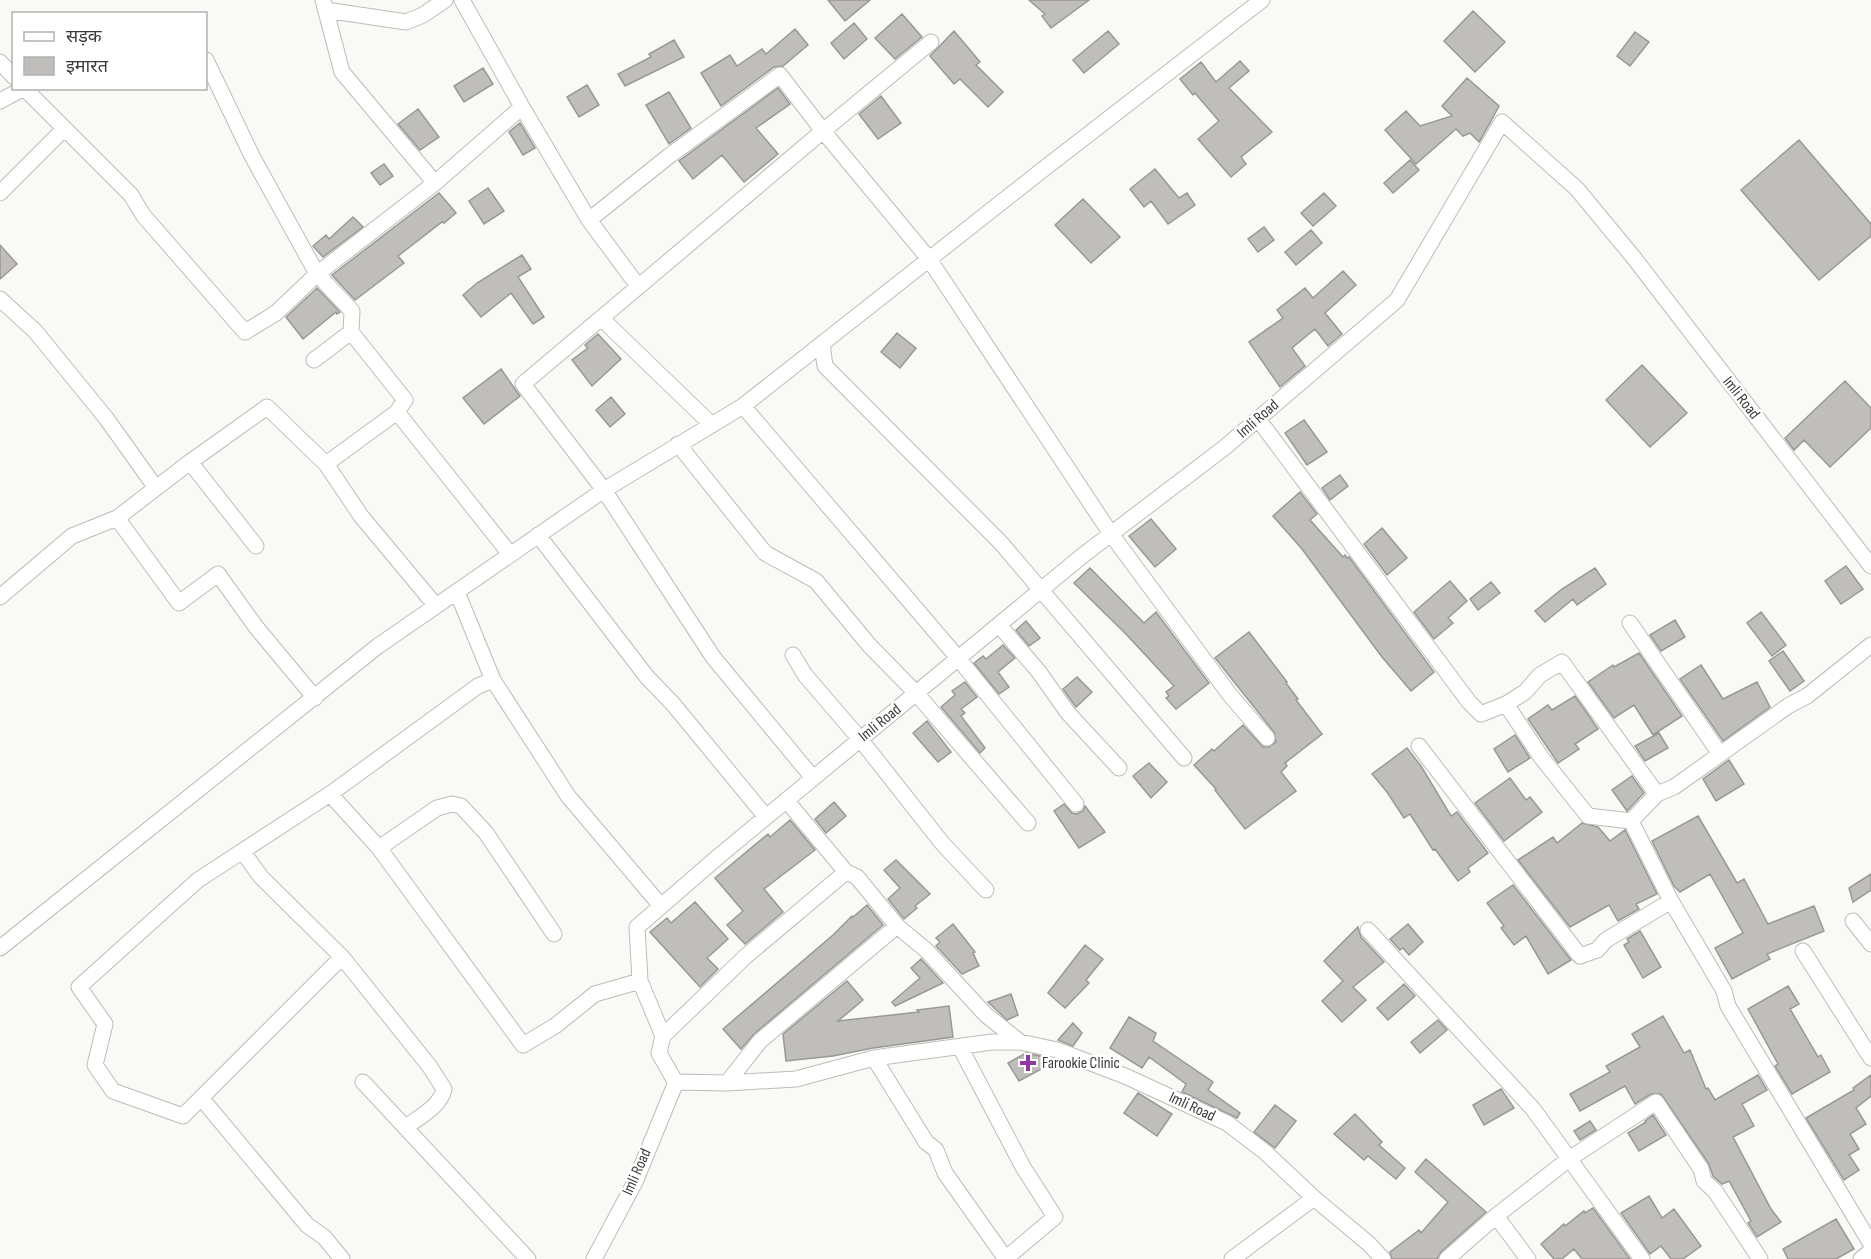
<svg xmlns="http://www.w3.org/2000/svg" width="1871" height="1259" font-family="'Sofia Sans Condensed','Noto Sans Devanagari',sans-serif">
<rect width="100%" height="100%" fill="#f9faf5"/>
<path fill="#c0beba" stroke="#9a9894" stroke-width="1.5" d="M828,0H870L845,21Z
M1029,0H1089L1051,28L1042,16L1045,14Z
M1473,11L1505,42L1475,72L1444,41Z
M902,14L922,37L895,59L875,38Z
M854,23L867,39L844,59L831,43Z
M795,29L808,45L783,66L774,67L721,106L701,73L730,55L737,66L762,49L766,54Z
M954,31L980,62L976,65L1003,92L988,107L960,79L954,84L930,56Z
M1108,31L1119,44L1084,73L1073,60Z
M1635,32L1649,42L1630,66L1617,56Z
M674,40L684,57L625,86L618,74L651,57L649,54Z
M1240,61L1249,71L1229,88L1272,132L1241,157L1246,164L1231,177L1198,139L1219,121L1195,93L1193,95L1180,79L1201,62L1216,82Z
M483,68L493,84L464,102L454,86Z
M1467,78L1499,106L1490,123L1479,142L1470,133L1463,136L1456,129L1416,164L1385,130L1406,111L1420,126L1452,116L1442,106Z
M587,85L599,105L579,117L567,97Z
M778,88L790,104L756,128L778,154L744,182L722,155L693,179L679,161Z
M669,92L691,128L669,144L646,105Z
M881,96L901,123L878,139L859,114Z
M418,109L439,137L420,150L398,124Z
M520,123L535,148L523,155L509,132Z
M1799,140L1871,224V236L1819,280L1741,190Z
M1410,160L1419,170L1393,193L1384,183Z
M384,164L393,176L380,185L371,173Z
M1155,169L1179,198L1187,193L1195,205L1168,224L1151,201L1144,207L1130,189Z
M488,188L504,211L484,224L469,201Z
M439,193L456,213L444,223L442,222L398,256L404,263L355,300L332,275Z
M1324,193L1336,206L1313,226L1301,213Z
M1083,199L1120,237L1091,263L1055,225Z
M353,217L363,227L323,257L313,246L326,235L329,239Z
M1264,227L1274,240L1258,252L1248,239Z
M1311,230L1322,243L1296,265L1285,252Z
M0,245L17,264L0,279Z
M522,255L531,269L518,277L544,317L533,324L511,293L481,317L463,295L477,283Z
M1343,271L1356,285L1325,313L1342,334L1328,346L1315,329L1292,348L1305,366L1280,387L1249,342L1283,318L1277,310L1305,288L1313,298Z
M317,288L340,312L337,314L336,312L303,339L286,317Z
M897,333L916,348L900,368L881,352Z
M598,334L621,359L592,386L572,360L588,348L585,345Z
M1642,365L1687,413L1650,447L1606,400Z
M501,369L520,396L484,424L463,398Z
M1845,381L1871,408V428L1830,467L1804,440L1794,450L1785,438Z
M611,397L625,414L610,427L596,410Z
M1304,420L1327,452L1307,465L1285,433Z
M1340,475L1348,486L1330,500L1322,488Z
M1300,492L1317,514L1310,520L1343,557L1345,555L1347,558L1349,557L1434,672L1411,691L1382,657L1302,549L1273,516Z
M1151,519L1176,549L1155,567L1129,536Z
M1382,528L1407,558L1387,575L1364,544Z
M1846,566L1863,589L1841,604L1825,581Z
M1090,568L1144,623L1156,612L1209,683L1176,709L1166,698L1169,696L1166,692L1174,686L1126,634L1074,583Z
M1595,568L1606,584L1577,605L1573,599L1545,622L1535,611L1562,589Z
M1450,581L1467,601L1448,618L1453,623L1434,639L1414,612Z
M1491,582L1500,593L1478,610L1470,599Z
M1761,612L1786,645L1772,656L1747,623Z
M1675,620L1685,637L1661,651L1650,635Z
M1026,621L1040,638L1029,646L1016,630Z
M1249,632L1287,682L1286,683L1298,699L1296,700L1322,734L1285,763L1287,766L1281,772L1296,791L1245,829L1215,790L1216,789L1194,765L1212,749L1214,751L1243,725L1263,747H1269L1276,742L1274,732L1215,658Z
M1003,645L1015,658L998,672L1009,687L999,694L974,663L983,656L986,659Z
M1783,651L1804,681L1790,691L1769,661Z
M1639,653L1682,716L1653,735L1634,705L1614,718L1588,682L1613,665L1614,667Z
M1701,665L1723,699L1757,682L1770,707L1723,741L1680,679Z
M1077,677L1092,692L1076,707L1063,689Z
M965,682L977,697L961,709L965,713L961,716L985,748L980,753L941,707L955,695L952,691Z
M1575,696L1598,729L1575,744L1579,749L1558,763L1528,719L1548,705L1552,710Z
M927,721L951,752L938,762L913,733Z
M1659,733L1668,748L1645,761L1635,746Z
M1515,735L1530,758L1508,772L1494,749Z
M1407,748L1421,766L1451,816L1457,812L1488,853L1468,868L1470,872L1458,881L1435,849L1433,850L1410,814L1404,818L1387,792L1372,774Z
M1729,760L1744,784L1716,801L1703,779Z
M1149,763L1167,782L1151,798L1133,776Z
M1632,776L1644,793L1627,811L1612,790Z
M1510,778L1526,800L1530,797L1542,812L1504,841L1475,803Z
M834,802L846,816L826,833L815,819Z
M1064,804L1072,813L1077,814L1083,811L1085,806L1105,832L1079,848L1054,811Z
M1698,816L1737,883L1744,879L1768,924L1814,906L1824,931L1767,954L1770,959L1732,979L1715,948L1743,933L1710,874L1680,892L1674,886L1652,841Z
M790,820L815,850L764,889L783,912L745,944L727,925L743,911L715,878L768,834L770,837Z
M1582,823L1598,827L1610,841L1625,830L1657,894L1636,904L1639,909L1618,921L1609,905L1570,927L1518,860L1553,837L1557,843Z
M896,860L930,894L915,906L917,908L904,919L888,899L900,888L884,870Z
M1871,874V890L1853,902L1849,888Z
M1513,885L1571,960L1548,974L1526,936L1514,945L1501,928L1504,926L1487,903Z
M695,902L728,939L707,958L718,969L700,987L650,932L667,918L671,923Z
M867,905L883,925L754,1034L741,1049L723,1029L833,935L852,916L853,917Z
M953,924L975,952L973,953L979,966L962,974L936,946L940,942L936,938Z
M1408,924L1423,942L1409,955L1403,948L1400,950L1390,939Z
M1358,927L1361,937L1384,962L1353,987L1366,1000L1342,1022L1322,1001L1343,981L1324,961Z
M1640,931L1661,967L1643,978L1624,945L1629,942L1627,939Z
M1085,945L1103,959L1086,980L1089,983L1065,1008L1048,993Z
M921,959L943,983L895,1006L892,1002L920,978L911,968Z
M847,981L863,1000L838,1021L919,1012L917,1010L949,1006L953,1037L873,1048L833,1056L786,1061L783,1034Z
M1404,984L1415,996L1388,1020L1377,1008Z
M1788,986L1799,1004L1790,1009L1818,1057L1821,1055L1830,1072L1792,1094L1775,1066L1778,1064L1748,1009Z
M1011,994L1018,1015L1007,1020L988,1002Z
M1663,1016L1684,1053L1690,1050L1706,1089L1708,1088L1715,1100L1758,1075L1767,1090L1742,1104L1754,1126L1733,1137L1771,1209L1781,1222L1757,1237L1748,1223L1751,1221L1729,1181L1722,1184L1713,1176L1709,1164L1661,1094H1651L1635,1104L1625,1086L1580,1111L1570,1094L1610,1072L1606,1066L1640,1047L1632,1034Z
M1129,1017L1156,1033L1153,1041L1213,1082L1208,1090L1240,1113L1237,1118L1182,1092L1186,1084L1149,1057L1142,1068L1110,1048Z
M1438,1020L1447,1030L1420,1053L1411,1042Z
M1073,1023L1082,1033L1073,1046L1058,1040Z
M1026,1053L1045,1057L1049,1065L1019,1081L1008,1063Z
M1871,1075V1096L1856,1108L1866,1124L1850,1134L1859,1149L1849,1155L1859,1170L1844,1180L1806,1118L1854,1090L1853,1088Z
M1501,1089L1514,1108L1484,1125L1473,1105Z
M1138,1093L1172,1114L1157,1136L1124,1113Z
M1275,1105L1296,1121L1275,1148L1254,1132Z
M1355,1114L1382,1142L1379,1145L1405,1168L1396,1179L1368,1156L1364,1160L1334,1134Z
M1653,1115L1666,1135L1639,1151L1628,1133L1646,1122L1645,1121Z
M1590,1121L1596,1130L1580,1140L1574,1131Z
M1426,1159L1486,1212L1441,1252L1437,1259H1392L1390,1252L1419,1230L1421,1233L1448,1202L1415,1172Z
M1649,1196L1662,1218L1674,1209L1701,1246L1683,1259H1671L1661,1246L1650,1254L1621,1213Z
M1593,1208L1630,1259H1582L1574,1249L1562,1259H1554L1541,1244L1564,1224L1565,1226L1584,1211L1585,1213Z
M1836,1219L1854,1249L1836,1259H1788L1783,1249Z"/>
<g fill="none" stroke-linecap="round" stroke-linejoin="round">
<defs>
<path id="street" d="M323,0L342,72L435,183L522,107L589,220
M462,0L522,107
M326,10L406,22L423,15L445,0
M206,60L252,156L317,274L352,311L351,332
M0,62L14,77
M24,88L131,195L143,215L245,332L276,313L317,274L435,183
M0,101L24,88
M0,193L64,129
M638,286L589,220L669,156L780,75L823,131L931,42
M0,299L35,331L106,418L156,488
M601,318L712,425
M822,344L825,366L1001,543L1184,758
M314,360L351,332L405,400L397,412L510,554
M743,406L958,658L1076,804
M1258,419L1469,702L1481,714L1506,704L1525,692L1540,675L1562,662L1657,794
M678,444L765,553L816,581L869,645L916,693L1028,823
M190,462L256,546
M326,464L361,516L436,606
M538,535L647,677L673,704L766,817
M457,592L493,680
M0,597L72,536L117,518
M1630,623L1720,754
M999,625L1039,672L1068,713L1119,768
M793,655L805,675L860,739L942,843L986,890
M315,698L256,627L218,574L179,603L117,518L190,462L267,407L326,464L397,412
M1506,704L1541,757L1588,816L1631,821
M1419,746L1580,956L1597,950L1606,940L1671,901
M813,778L713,657L604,490L523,384L823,131L929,259L1111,534L1230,695L1267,738
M330,794L379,848L523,1045L555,1026L595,994L640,981
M786,800L846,872L857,877L897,926L926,950L986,1015L1020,1042
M1631,821L1671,901L1724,991L1728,1006L1871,1244
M1631,821L1657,794L1674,787L1788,706L1807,696L1871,645
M379,848L437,808L452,804L461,806L486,833L554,934
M243,852L261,877L342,957L430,1067L444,1089C441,1106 419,1117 406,1127
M1853,921L1871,944
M1368,930L1533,1109L1642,1259
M0,948L378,646L604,490L743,406L1041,171L1262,0
M1803,951L1871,1058
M342,957L183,1116L113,1091L95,1065L105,1024L79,987L198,880L330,794L478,686L493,680L568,796L661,906
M663,1036L746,956L846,872
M960,1047L1023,1167L1055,1217L1005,1259
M874,1058L926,1142L936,1150L945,1173L1006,1259
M363,1082L528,1259
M676,1083L659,1053L663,1036L640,981L637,927L719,856L1082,556L1224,448L1397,300L1502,122L1577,189L1634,258L1871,566
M727,1083L760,1041L897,926
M202,1099L307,1225L324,1237L342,1259
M1496,1216L1528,1259
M594,1259L635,1182L676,1082L727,1083L796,1079L874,1058L992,1042H1020L1057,1050L1125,1076L1227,1123L1265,1152L1314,1198L1369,1244L1383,1259
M1232,1259L1314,1198
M1447,1259L1496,1216L1569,1159L1656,1102L1701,1169L1704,1181L1715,1191L1760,1259
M1861,1259L1871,1251"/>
</defs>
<use href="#street" stroke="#bcbdb8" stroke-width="17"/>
<use href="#street" stroke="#fff" stroke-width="15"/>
</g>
<path fill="#9037a3" stroke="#fff" stroke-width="2" d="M1025 1054h6v6h6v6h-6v6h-6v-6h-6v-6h6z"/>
<g text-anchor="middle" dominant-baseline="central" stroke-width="5" stroke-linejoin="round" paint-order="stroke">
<g font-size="16" fill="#3b3b39" stroke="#fff">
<text transform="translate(1741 398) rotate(52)">Imli Road</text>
<text transform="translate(1258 419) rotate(-41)">Imli Road</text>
<text transform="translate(880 723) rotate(-39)">Imli Road</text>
<text transform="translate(1192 1107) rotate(25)">Imli Road</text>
<text transform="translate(637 1172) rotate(-66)">Imli Road</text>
</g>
<g font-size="16" fill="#3b3b39" stroke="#fff" text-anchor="start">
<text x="1042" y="1063">Farookie Clinic</text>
</g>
</g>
<rect x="12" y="12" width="195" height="78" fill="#ffffff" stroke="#b1b1b0" stroke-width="1.5"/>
<rect x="24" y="32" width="30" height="9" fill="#ffffff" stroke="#b1b1b0" stroke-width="1.5"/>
<text x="66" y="42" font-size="18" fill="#3b3b39">सड़क</text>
<rect x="24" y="57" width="30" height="18" fill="#c0beba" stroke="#b1b1b0" stroke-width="1.5"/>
<text x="66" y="72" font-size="18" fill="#3b3b39">इमारत</text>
</svg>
